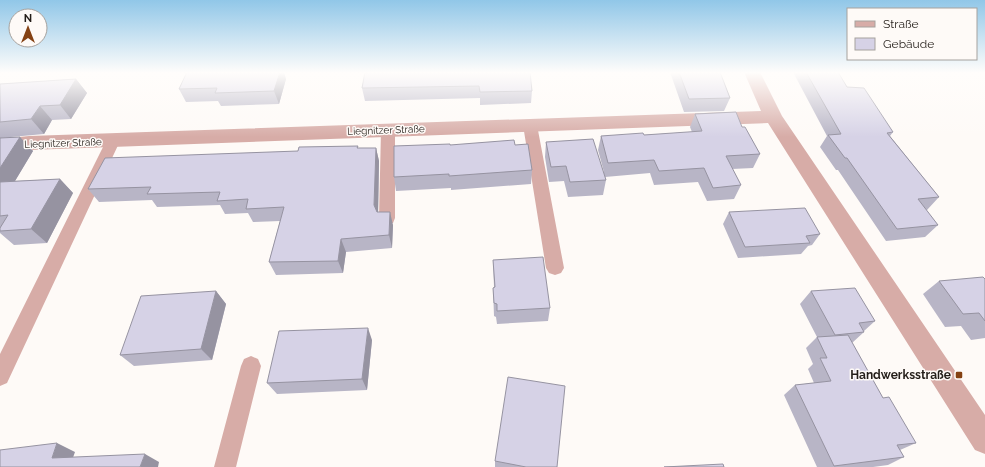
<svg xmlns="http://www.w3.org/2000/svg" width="985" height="467" font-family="Raleway,sans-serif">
<rect width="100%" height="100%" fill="#fefaf7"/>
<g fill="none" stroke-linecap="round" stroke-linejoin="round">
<path fill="#d7aca7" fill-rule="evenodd" d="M530,120L535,122L537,125L564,268L561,273L555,275L549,273L546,268L523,125L525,122Z
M388,125L393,127L395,130V218L393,223L387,224L381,223L379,218L381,130L383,127Z
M113,136L118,137L120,141L7,383L0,386V354L106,141L108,137Z
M251,356L258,359L261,366L236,467H214L241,366L244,359Z"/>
<path fill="#d7aca7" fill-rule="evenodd" d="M744,72H760L782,116L985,415V454L975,450L768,123L29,150L0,153V139L29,136L761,111Z"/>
</g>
<path fill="#b8b5c6" d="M365,72L532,91L531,103L480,105V98L365,101L362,88Z
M670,72H720L730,98L724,111L684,112Z
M793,72H838L847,87L893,132L890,136L939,197L927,210H926L938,225L925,237L886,241L838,170H836L820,147L827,136Z
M76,79L87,93L71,119L52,120L44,134L0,138V84Z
M286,79L279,104L221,106L218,101L186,102L179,89Z
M695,114L742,127L760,154L753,168L732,169L741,185L734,199L707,201L698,182L654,185L650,173L605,177L606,180L603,195L568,197L564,181L549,182L545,157L546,142L604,172L598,150L601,136L644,135L692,132L690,127Z
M20,137L33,151L15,181L60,179L73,193L47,243L14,245L0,233V138Z
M451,145H515L532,170L531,184L451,190V188L396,191L394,177Z
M358,146V148H376L379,161L378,212L393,225L392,248L346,252L343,273L276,275L269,262L280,221L253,222L248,213L225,214L220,205L157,207L152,200L99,202L88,189L298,151Z
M729,212L820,234L812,245L808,246L801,254L738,258L723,224Z
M493,260L550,308L548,321L497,324L496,317L494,316L493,288L494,287Z
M985,279V338L971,340L961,326L945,327L923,294L939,281Z
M216,291L226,304L212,360L134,366L120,355Z
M811,291L875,321L864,331V332L852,343L883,398L916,443L900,450L904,457L888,465L873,467H817L784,395L795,385L814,383L808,369L813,364L806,348L817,337L800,304Z
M372,340L367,390L277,394L267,383Z
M495,461L557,467H495Z"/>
<path fill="#9693a1" d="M280,72H284L286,79L279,104L274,91Z
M76,79L87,93L71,119L60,105Z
M40,106L52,120L44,134L31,119Z
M20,137L33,151L6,196L0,190V168Z
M376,148L379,161L378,218L374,205Z
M60,179L73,193L47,243L31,229Z
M390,212L393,225L392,248L389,235Z
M341,239L346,252L343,273L338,261Z
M216,291L226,304L212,360L201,349Z
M368,328L372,340L367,390L362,379Z
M57,443L75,452L70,466L52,458Z
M145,454L159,462L158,467H140Z"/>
<path fill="#d6d2e6" stroke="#9693a1" d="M187,72H280L274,91L215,93L217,88L179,89Z
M365,72H530L532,91L480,92L479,86L362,88Z
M679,72H720L730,98L689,99Z
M806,72H838L847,87L864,88L893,132L887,133L939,197L918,199L938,225L897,229L847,158H845L828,135L841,134Z
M76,79L60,105L40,106L31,119L0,122V84Z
M736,112L742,127H745L760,154L726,156L741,185L713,188L704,168L659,171L654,160L608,163L601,136L643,133L644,135L702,131L695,114Z
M20,137L0,168V138Z
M593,139L606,180L570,182L566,166L551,167L546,142Z
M514,140L515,145L528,144L532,170L449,176V174L394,177V146L450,144V145Z
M358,146L357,148H376L374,205L377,212H390L389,235L341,239L338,261L269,262L284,207L246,209L248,199L217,201L220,192L147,194L151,187L88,189L105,158L298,151L299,147Z
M60,179L31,229L0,231V228L8,215L0,216V182Z
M805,208L820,234L806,236L810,243L745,247L729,212Z
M543,257L550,308L497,311V304L494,303L493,288L495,287L493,260Z
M983,277L985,279V321L979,313L963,314L939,281Z
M855,288L875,321L859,323L864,332L835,335L811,291Z
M216,291L201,349L120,355L141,296Z
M368,328L362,379L267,383L279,331Z
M848,335L883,398L889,397L916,443L897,445L904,457L834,466L795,385L831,381L820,358H827L817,337Z
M508,377L565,386L557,467H526L495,461Z
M57,443L52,458L145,454L140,467H0V450Z
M723,464L724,467H664Z"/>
<linearGradient id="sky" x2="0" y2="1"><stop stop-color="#91c7e8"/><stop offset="0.53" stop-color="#fffdfb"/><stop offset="1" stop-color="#fffdfb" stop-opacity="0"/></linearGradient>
<rect width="985" height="137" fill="url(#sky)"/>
<rect fill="#844113" stroke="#fefaf7" stroke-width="1.5" x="955" y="371" width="8" height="8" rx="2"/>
<g text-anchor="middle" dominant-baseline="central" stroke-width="3" stroke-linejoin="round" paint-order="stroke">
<g font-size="10" fill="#231d18" stroke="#fefaf7">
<text transform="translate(386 130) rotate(-2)">Liegnitzer Straße</text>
<text transform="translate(63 143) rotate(-2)">Liegnitzer Straße</text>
</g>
<g font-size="12" font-weight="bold" fill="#231d18" stroke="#fefaf7" text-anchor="end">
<text x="951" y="375">Handwerksstraße</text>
</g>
</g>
<rect x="847" y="8" width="130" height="52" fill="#fefaf7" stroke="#a6a29e"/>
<rect x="855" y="21" width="20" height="6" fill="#d7aca7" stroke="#a6a29e"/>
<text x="883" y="28" font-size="12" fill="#231d18">Straße</text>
<rect x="855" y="38" width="20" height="12" fill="#d6d2e6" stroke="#a6a29e"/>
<text x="883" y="48" font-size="12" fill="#231d18">Gebäude</text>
<g transform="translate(28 28)"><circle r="19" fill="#fefaf7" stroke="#a6a29e"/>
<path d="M0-3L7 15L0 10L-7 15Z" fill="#844113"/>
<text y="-6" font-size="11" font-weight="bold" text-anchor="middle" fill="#231d18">N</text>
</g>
</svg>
